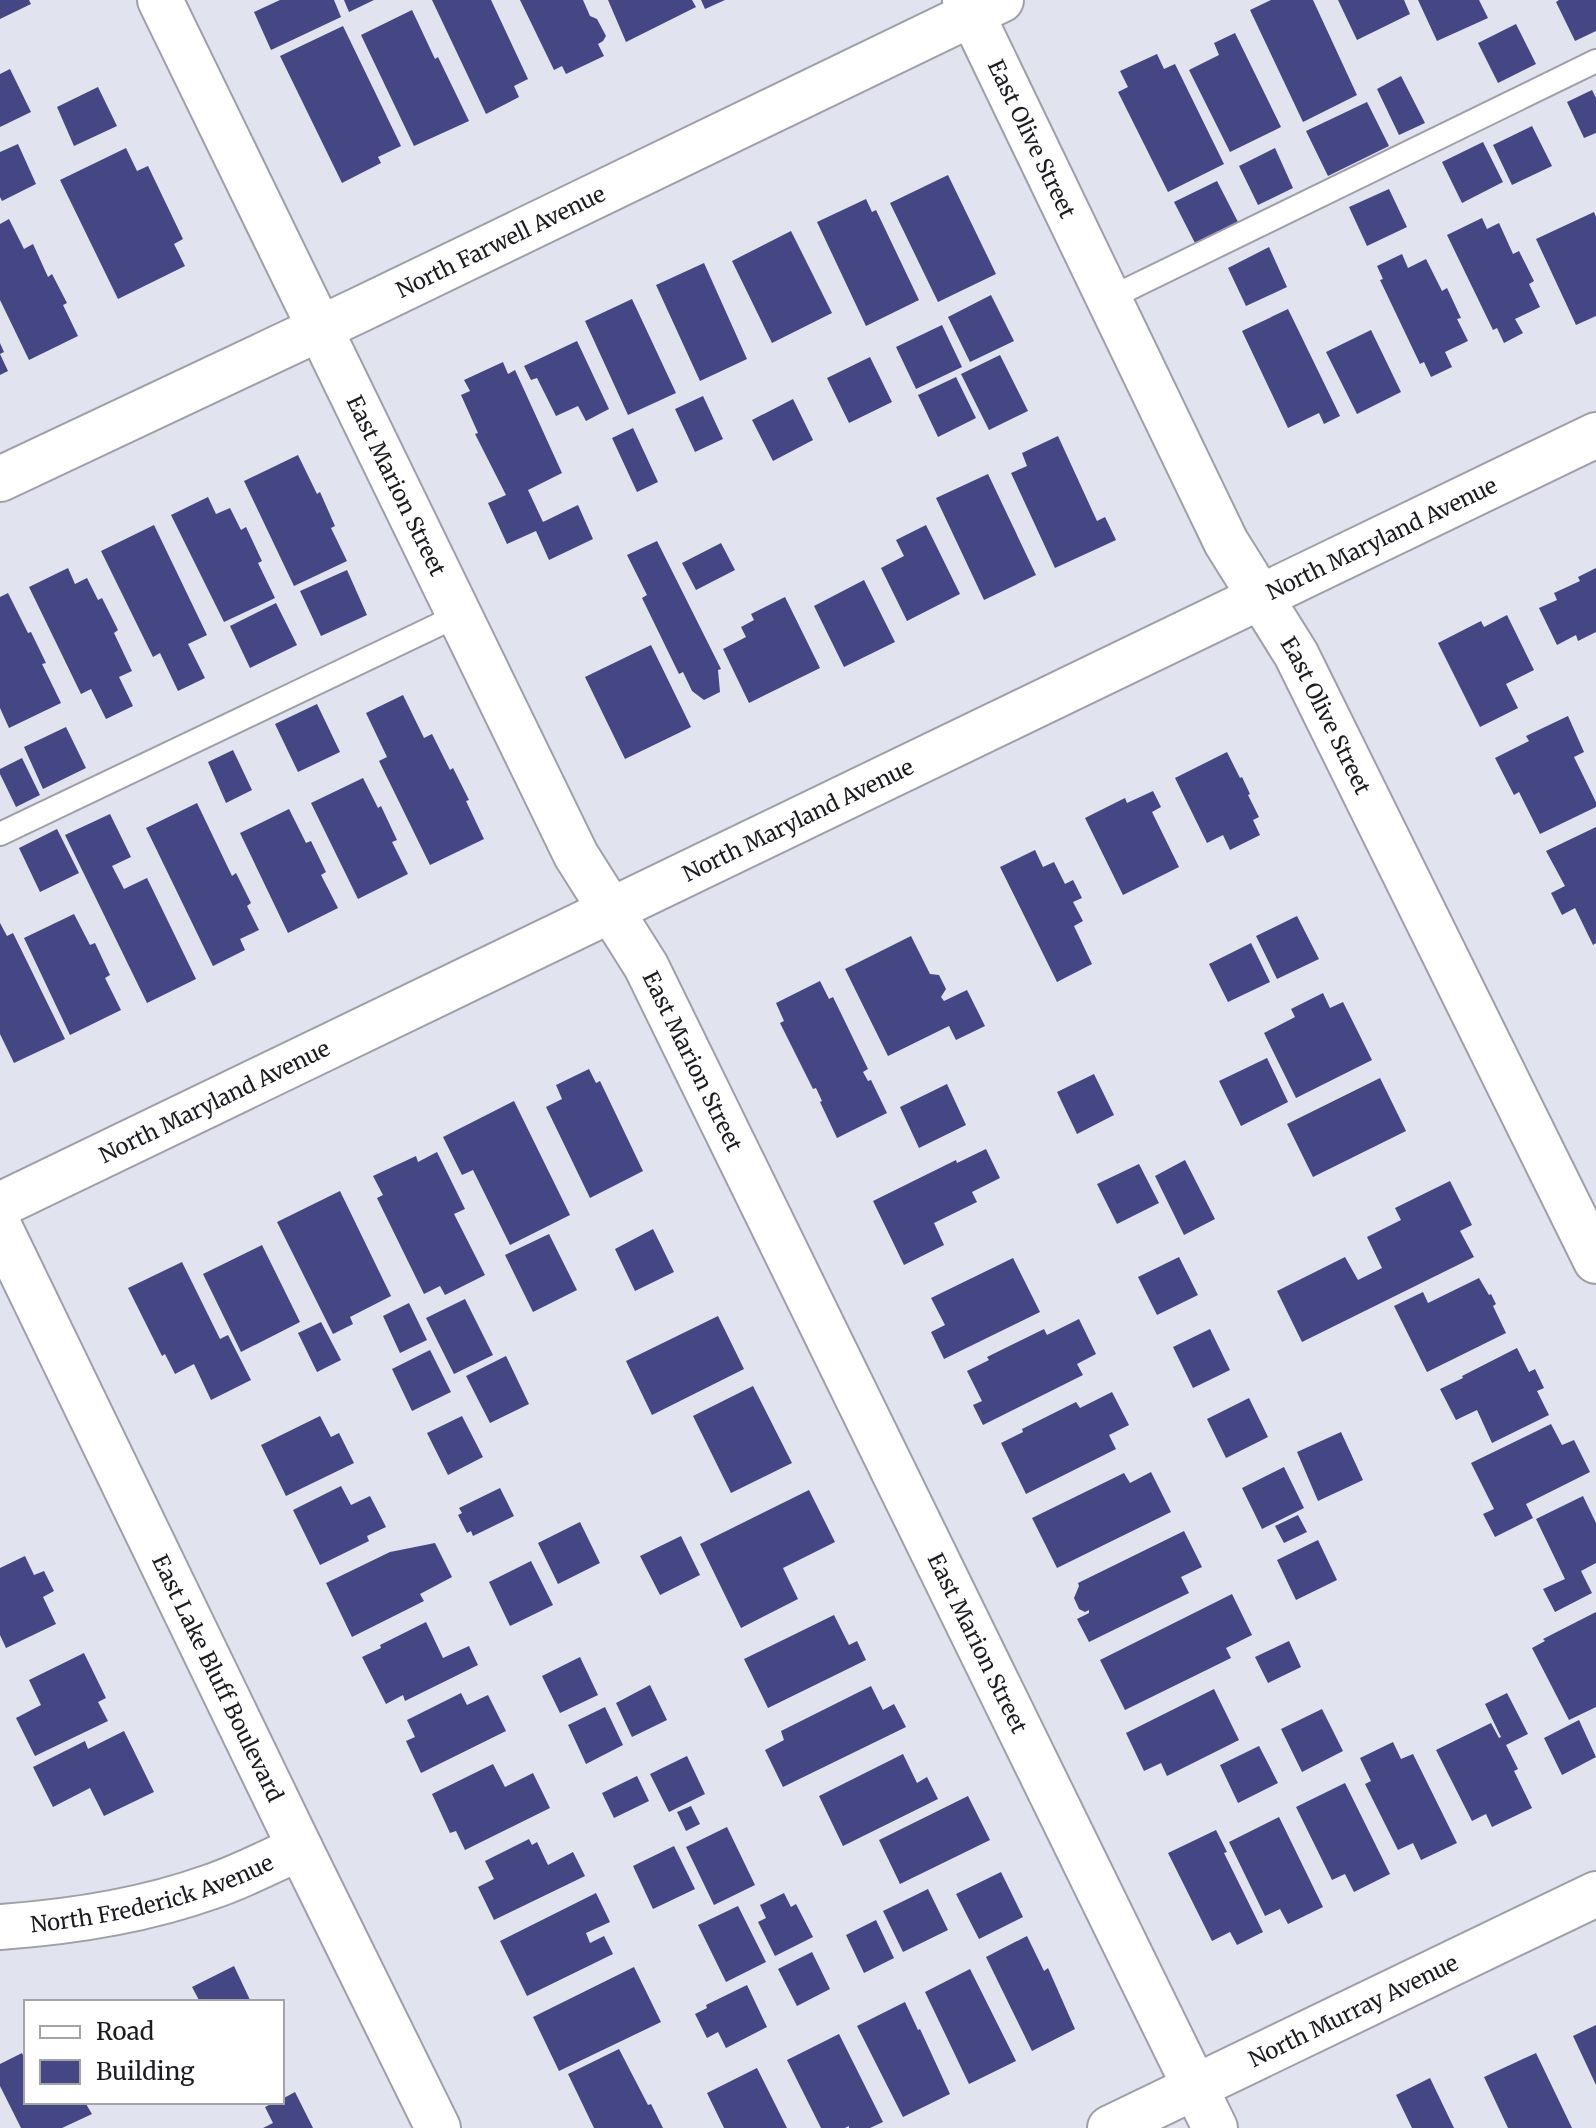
<svg xmlns="http://www.w3.org/2000/svg" width="1596" height="2128" font-family="Merriweather,serif">
<rect width="100%" height="100%" fill="#e1e3ee"/>
<path fill="#454684" d="M0,0H29L31,4L0,19Z
M280,0H334L341,17L271,50L254,12Z
M344,0H374L349,12Z
M432,0H491L528,79L514,86L519,97L486,114Z
M520,0H583L590,16L597,19L606,36L603,41L598,44L604,56L566,74L562,66L554,70Z
M608,0H692L696,7L626,42Z
M701,0H725L705,9Z
M1271,0H1313L1357,95L1303,122L1250,10Z
M1338,0H1404L1410,14L1357,40Z
M1418,0H1479L1488,18L1437,41Z
M1559,0H1596V31L1575,41L1556,2Z
M412,10L435,59L438,57L469,121L414,146L361,35Z
M1516,24L1536,64L1498,83L1478,43Z
M343,26L401,146L378,157L381,163L342,183L280,56Z
M1235,33L1281,127L1230,152L1189,70L1219,55L1214,43Z
M1157,54L1164,69L1175,64L1224,164L1168,192L1118,92L1128,87L1120,71Z
M10,69L31,112L0,127V74Z
M1401,76L1425,123L1399,135L1377,89Z
M98,87L117,126L74,146L57,107Z
M1592,90L1596,98V133L1584,138L1567,102Z
M1367,102L1389,146L1328,176L1306,131Z
M1532,126L1552,166L1512,185L1493,145Z
M1483,142L1503,182L1462,203L1442,162Z
M18,144L36,184L2,201L0,197V152Z
M126,148L137,171L148,166L183,239L174,244L185,266L118,299L60,180Z
M1275,148L1293,188L1258,205L1239,166Z
M948,175L996,274L938,302L890,203Z
M1217,181L1238,222L1195,243L1174,202Z
M1389,189L1407,227L1367,246L1349,207Z
M866,199L872,212L876,210L919,300L866,326L817,222Z
M1594,212L1596,217V316L1576,325L1536,239Z
M1482,218L1487,229L1499,223L1513,254L1519,251L1534,281L1529,284L1540,307L1515,319L1523,333L1504,343L1497,328L1493,330L1447,235Z
M9,219L24,249L33,244L48,277L52,274L67,303L63,305L78,336L29,360L0,300V224Z
M791,231L832,313L772,343L732,261Z
M1269,247L1287,287L1246,306L1228,268Z
M1402,254L1408,268L1426,259L1442,291L1447,288L1461,318L1457,319L1468,341L1445,352L1452,367L1431,377L1424,362L1420,364L1380,280L1383,279L1377,266Z
M704,263L747,359L700,381L656,285Z
M991,295L1014,341L970,362L948,317Z
M632,299L676,393L628,415L585,321Z
M1288,309L1340,416L1324,424L1319,413L1288,428L1242,331Z
M942,325L962,367L916,389L896,347Z
M1371,330L1401,392L1357,414L1326,352Z
M577,341L609,409L586,421L578,406L556,416L537,378L531,380L524,366Z
M0,343L4,352L0,354L8,371L0,375Z
M1000,355L1028,411L989,430L961,374Z
M870,357L892,402L849,423L827,378Z
M503,362L508,374L515,370L562,473L528,490L543,522L578,505L593,539L549,560L536,531L507,544L488,503L506,495L475,434L478,433L461,395L470,391L464,380Z
M956,377L976,418L938,437L918,395Z
M703,396L723,439L695,452L675,409Z
M793,399L813,440L773,461L752,420Z
M633,428L658,482L637,492L612,438Z
M1058,436L1097,521L1105,517L1116,540L1055,568L1011,473L1027,466L1022,453Z
M298,455L317,494L320,492L335,526L331,528L347,561L294,586L244,481Z
M988,474L1036,575L984,600L936,498Z
M208,497L216,514L230,508L241,530L246,527L262,561L258,563L275,598L224,622L171,515Z
M154,525L207,635L188,644L205,678L178,691L160,653L153,657L101,551Z
M926,525L960,594L907,621L881,568L904,556L896,540Z
M657,541L721,669L718,670L720,692L704,700L692,691L683,672L679,674L642,598L647,595L627,555Z
M721,543L735,570L696,590L682,563Z
M68,568L75,584L87,578L98,600L102,598L118,630L114,633L132,671L119,677L133,706L106,719L91,689L81,694L29,587Z
M1596,568V632L1578,641L1576,635L1557,645L1539,608L1557,600L1554,593L1580,581L1578,577Z
M347,570L367,615L321,636L300,591Z
M864,580L895,642L844,667L814,606Z
M8,593L28,633L31,632L46,663L42,664L61,703L9,728L0,708V597Z
M785,597L820,668L749,703L723,649L746,637L741,627L754,620L751,614Z
M276,603L297,645L250,668L230,626Z
M1507,615L1534,670L1506,684L1518,708L1480,727L1438,643L1481,621L1484,627Z
M651,645L691,727L625,759L585,677Z
M403,695L424,738L432,734L450,770L453,768L469,800L466,801L484,839L430,865L379,761L387,757L366,713Z
M317,704L340,752L298,772L275,724Z
M1568,716L1584,752L1574,757L1596,802V807L1540,834L1519,792L1514,795L1495,758L1529,741L1526,736Z
M66,727L86,768L43,789L24,747Z
M233,750L252,790L226,803L208,762Z
M1227,752L1240,778L1242,777L1250,794L1248,795L1259,817L1253,820L1260,835L1230,850L1223,835L1207,843L1175,778Z
M22,758L40,795L16,807L0,774V769Z
M363,778L378,808L381,806L397,840L392,842L408,874L358,899L311,803Z
M1153,791L1161,807L1152,812L1179,867L1123,895L1085,818L1125,798L1127,803Z
M197,803L232,876L236,873L251,903L247,906L259,930L240,939L245,950L213,966L146,828Z
M289,809L306,843L311,841L326,872L321,875L338,908L288,933L240,833Z
M110,814L131,857L112,866L124,889L147,878L196,979L147,1003L65,835Z
M1596,827V943L1593,945L1575,908L1562,915L1551,893L1565,886L1546,851Z
M57,829L79,873L40,892L19,848Z
M1035,850L1043,867L1054,862L1065,884L1073,880L1082,898L1073,902L1083,921L1074,926L1092,964L1057,982L1000,867Z
M74,914L90,945L95,943L110,975L105,978L121,1010L70,1035L24,938Z
M1297,916L1319,959L1277,979L1256,936Z
M0,923L7,936L13,933L65,1039L14,1063L0,1034Z
M911,936L930,974L939,975L946,989L941,997L944,1001L967,990L985,1026L956,1040L949,1026L888,1056L845,969Z
M1251,943L1270,982L1228,1002L1209,964Z
M820,981L829,999L833,997L868,1069L863,1072L868,1081L871,1080L887,1113L837,1138L820,1102L822,1101L816,1088L813,1089L780,1023L784,1021L776,1003Z
M1323,993L1330,1008L1343,1002L1372,1060L1296,1098L1264,1033L1295,1017L1291,1009Z
M1267,1058L1288,1102L1241,1126L1219,1081Z
M589,1069L596,1083L600,1081L643,1171L590,1198L546,1107L562,1099L556,1085Z
M1094,1074L1114,1115L1077,1134L1057,1092Z
M1380,1078L1406,1131L1313,1177L1287,1124Z
M947,1084L966,1125L919,1148L900,1107Z
M514,1101L570,1215L510,1245L473,1170L462,1175L443,1137Z
M986,1149L1000,1178L972,1192L977,1202L934,1223L944,1245L904,1265L873,1201L956,1160L957,1163Z
M437,1152L465,1209L454,1214L485,1275L445,1295L440,1286L424,1294L377,1198L383,1195L373,1176L416,1156L418,1162Z
M1185,1160L1215,1219L1184,1235L1155,1176Z
M1139,1164L1159,1203L1117,1224L1097,1184Z
M1450,1181L1472,1225L1460,1231L1474,1257L1302,1342L1277,1291L1345,1257L1358,1280L1382,1268L1367,1237L1401,1220L1395,1208Z
M340,1191L391,1296L350,1317L353,1324L333,1334L277,1222Z
M653,1229L674,1272L635,1291L615,1249Z
M549,1234L577,1290L533,1312L505,1255Z
M262,1245L300,1322L241,1352L203,1274Z
M1179,1257L1198,1295L1157,1315L1138,1277Z
M1013,1258L1040,1312L944,1359L931,1332L945,1325L931,1298Z
M182,1262L220,1339L228,1335L251,1380L211,1400L194,1364L175,1374L165,1354L162,1356L128,1288Z
M1479,1278L1489,1295L1491,1294L1496,1304L1493,1306L1506,1333L1427,1372L1394,1306L1423,1292L1428,1303Z
M465,1299L493,1355L454,1374L426,1318Z
M409,1303L427,1340L400,1353L383,1316Z
M718,1316L744,1369L652,1415L626,1361Z
M1079,1319L1096,1354L1077,1364L1083,1375L983,1425L973,1405L982,1401L967,1371L989,1360L987,1357L1044,1329L1047,1335Z
M321,1322L341,1360L317,1372L298,1333Z
M1210,1329L1230,1370L1193,1388L1173,1347Z
M1517,1348L1529,1372L1535,1369L1544,1388L1537,1391L1549,1415L1492,1443L1477,1410L1456,1420L1440,1389L1463,1378L1462,1376Z
M430,1350L451,1392L412,1411L392,1369Z
M506,1356L529,1404L490,1423L466,1376Z
M753,1386L792,1463L731,1493L693,1416Z
M1112,1392L1129,1425L1109,1435L1116,1449L1026,1494L1001,1443L1023,1432L1022,1429L1076,1402L1080,1408Z
M1249,1398L1268,1437L1226,1458L1207,1419Z
M320,1416L331,1437L339,1433L354,1463L286,1496L261,1445Z
M462,1416L483,1457L448,1475L427,1433Z
M1551,1424L1562,1445L1574,1440L1590,1472L1526,1504L1533,1518L1495,1537L1483,1514L1494,1509L1471,1463Z
M1341,1432L1363,1480L1318,1501L1297,1452Z
M1284,1467L1304,1508L1262,1529L1242,1488Z
M1151,1472L1171,1512L1057,1568L1032,1518L1124,1473L1130,1483Z
M341,1486L351,1505L370,1496L386,1527L367,1536L369,1541L320,1565L293,1510Z
M500,1488L514,1516L473,1536L471,1531L467,1533L458,1515L462,1513L459,1508Z
M809,1490L835,1542L783,1568L798,1599L741,1628L700,1544Z
M1583,1496L1596,1523V1563L1581,1571L1592,1593L1555,1612L1543,1589L1565,1579L1536,1519Z
M1298,1515L1307,1532L1284,1543L1275,1526Z
M580,1522L600,1563L558,1584L538,1543Z
M1184,1531L1202,1567L1181,1577L1189,1593L1089,1642L1077,1619L1089,1613V1610L1085,1612L1079,1609L1074,1598L1079,1586L1078,1583Z
M681,1536L700,1575L660,1595L640,1556Z
M1318,1540L1337,1580L1296,1600L1277,1560Z
M435,1543L452,1577L420,1594L424,1601L352,1637L326,1583L390,1552Z
M25,1556L34,1575L44,1571L54,1591L43,1597L56,1624L6,1648L0,1635V1568Z
M531,1561L553,1605L510,1626L489,1582Z
M1232,1594L1252,1635L1226,1648L1231,1658L1125,1710L1100,1660Z
M1596,1612V1707L1569,1720L1532,1648L1545,1641L1543,1639Z
M834,1615L849,1645L857,1641L866,1660L768,1708L744,1659Z
M426,1622L443,1658L469,1646L478,1665L405,1701L403,1695L386,1704L362,1657L381,1648L380,1645Z
M1289,1641L1301,1667L1268,1683L1255,1657Z
M84,1653L106,1698L98,1702L108,1721L35,1756L16,1718L41,1705L29,1680Z
M580,1657L598,1695L560,1713L542,1676Z
M650,1685L667,1720L632,1737L616,1703Z
M871,1686L883,1710L894,1704L906,1727L783,1787L765,1750L784,1740L781,1731Z
M1214,1689L1239,1740L1167,1776L1161,1763L1144,1771L1126,1733Z
M461,1693L467,1705L488,1695L506,1731L421,1773L406,1741L415,1737L407,1720Z
M1507,1693L1528,1734L1506,1745L1518,1769L1514,1771L1532,1808L1492,1827L1486,1814L1472,1821L1436,1750L1491,1723L1499,1738L1501,1737L1485,1704Z
M605,1707L623,1745L586,1764L568,1725Z
M1322,1709L1343,1751L1302,1772L1281,1729Z
M1579,1720L1596,1757L1562,1775L1544,1738Z
M124,1731L154,1792L104,1816L90,1788L53,1807L33,1767L85,1741L88,1749Z
M1393,1742L1401,1759L1413,1754L1457,1843L1421,1860L1413,1843L1398,1850L1365,1784L1371,1781L1360,1758Z
M1259,1746L1278,1783L1238,1803L1220,1765Z
M903,1754L917,1783L927,1777L938,1799L843,1846L819,1796Z
M687,1756L705,1794L669,1812L650,1774Z
M493,1764L505,1787L533,1773L550,1808L465,1850L456,1831L450,1833L432,1794Z
M637,1776L649,1801L614,1818L602,1793Z
M1345,1783L1390,1874L1354,1892L1345,1874L1332,1880L1296,1807Z
M968,1796L990,1840L900,1884L879,1840Z
M691,1806L700,1824L686,1831L677,1812Z
M1279,1817L1323,1907L1288,1924L1280,1909L1265,1916L1229,1842Z
M727,1827L755,1885L714,1905L686,1847Z
M1216,1830L1227,1852L1224,1853L1263,1932L1237,1945L1230,1932L1212,1941L1168,1853Z
M529,1839L532,1845L537,1842L548,1865L573,1852L585,1876L494,1920L478,1887L494,1879L485,1861Z
M674,1846L695,1889L653,1909L633,1866Z
M1001,1872L1023,1917L979,1939L956,1894Z
M928,1889L948,1930L903,1952L883,1911Z
M596,1893L610,1922L586,1933L590,1943L604,1936L613,1954L527,1996L500,1941Z
M784,1893L791,1907L796,1904L813,1937L775,1956L758,1922L766,1918L760,1905Z
M738,1906L766,1962L726,1982L698,1925Z
M876,1920L894,1958L864,1973L846,1935Z
M1027,1936L1044,1971L1048,1968L1075,2029L1032,2051L986,1957Z
M812,1952L830,1989L797,2006L778,1969Z
M234,1966L251,2002H200L192,1987Z
M634,1967L661,2022L559,2071L533,2017Z
M970,1969L1016,2061L969,2084L925,1992Z
M747,1985L767,2027L726,2048L718,2032L707,2038L695,2014L707,2008L706,2005Z
M905,2002L918,2030L920,2029L950,2094L903,2117L857,2026Z
M1596,2025V2085L1573,2036Z
M839,2034L883,2122L870,2128H849V2126L845,2128H821L787,2060Z
M619,2049L648,2105L651,2104L663,2128H594L568,2074Z
M22,2053L26,2062V2102H91L86,2104L92,2114L62,2128H21L0,2086V2064Z
M1536,2053L1572,2128H1508L1484,2077Z
M757,2068L787,2128H724L707,2093Z
M1430,2078L1454,2128H1412L1396,2095Z
M295,2092L313,2128H263L273,2123L265,2107L275,2102H282V2099Z"/>
<g fill="none" stroke-linecap="round" stroke-linejoin="round">
<defs>
<path id="lane" d="M1108,299L1596,61
M0,834L459,615"/>
<g id="street">
<path id="s1" d="M160,0L576,855L646,966L1215,2128"/>
<path id="s2" d="M965,0L1226,542L1296,654L1596,1261"/>
<path id="s3" d="M0,479L359,310L1001,0"/>
<path id="s4" d="M0,1205L1596,435"/>
<path id="s5" d="M0,1228L300,1848L438,2128"/>
<path id="s6" d="M0,1927C71,1922 143,1911 210,1887C241,1877 270,1861 300,1848"/>
<path id="s7" d="M1110,2128L1596,1894"/>
</g>
</defs>
<use href="#lane" stroke="#9e9fa9" stroke-width="26"/>
<use href="#street" stroke="#9e9fa9" stroke-width="48"/>
<use href="#lane" stroke="#fff" stroke-width="22"/>
<use href="#street" stroke="#fff" stroke-width="44"/>
</g>
<g text-anchor="middle" dominant-baseline="central" stroke-width="8" stroke-linejoin="round" paint-order="stroke">
<g font-size="22" fill="#1c1c20" stroke="#fff">
<text stroke="none"><textPath href="#s2" startOffset="154">East Olive Street</textPath></text>
<text stroke="none"><textPath href="#s3" startOffset="554">North Farwell Avenue</textPath></text>
<text stroke="none"><textPath href="#s1" startOffset="540">East Marion Street</textPath></text>
<text stroke="none"><textPath href="#s4" startOffset="1534">North Maryland Avenue</textPath></text>
<text stroke="none"><textPath href="#s2" startOffset="802">East Olive Street</textPath></text>
<text stroke="none"><textPath href="#s4" startOffset="886">North Maryland Avenue</textPath></text>
<text stroke="none"><textPath href="#s1" startOffset="1188">East Marion Street</textPath></text>
<text stroke="none"><textPath href="#s4" startOffset="238">North Maryland Avenue</textPath></text>
<text stroke="none"><textPath href="#s1" startOffset="1836">East Marion Street</textPath></text>
<text stroke="none"><textPath href="#s5" startOffset="500">East Lake Bluff Boulevard</textPath></text>
<text stroke="none"><textPath href="#s6" startOffset="156">North Frederick Avenue</textPath></text>
<text stroke="none"><textPath href="#s7" startOffset="270">North Murray Avenue</textPath></text>
</g>
</g>
<rect x="24" y="2000" width="260" height="104" fill="#ffffff" stroke="#a4a4a6" stroke-width="2"/>
<rect x="40" y="2026" width="40" height="12" fill="#ffffff" stroke="#a4a4a6" stroke-width="2"/>
<text x="96" y="2040" font-size="24" fill="#1c1c20">Road</text>
<rect x="40" y="2060" width="40" height="24" fill="#454684" stroke="#a4a4a6" stroke-width="2"/>
<text x="96" y="2080" font-size="24" fill="#1c1c20">Building</text>
</svg>
